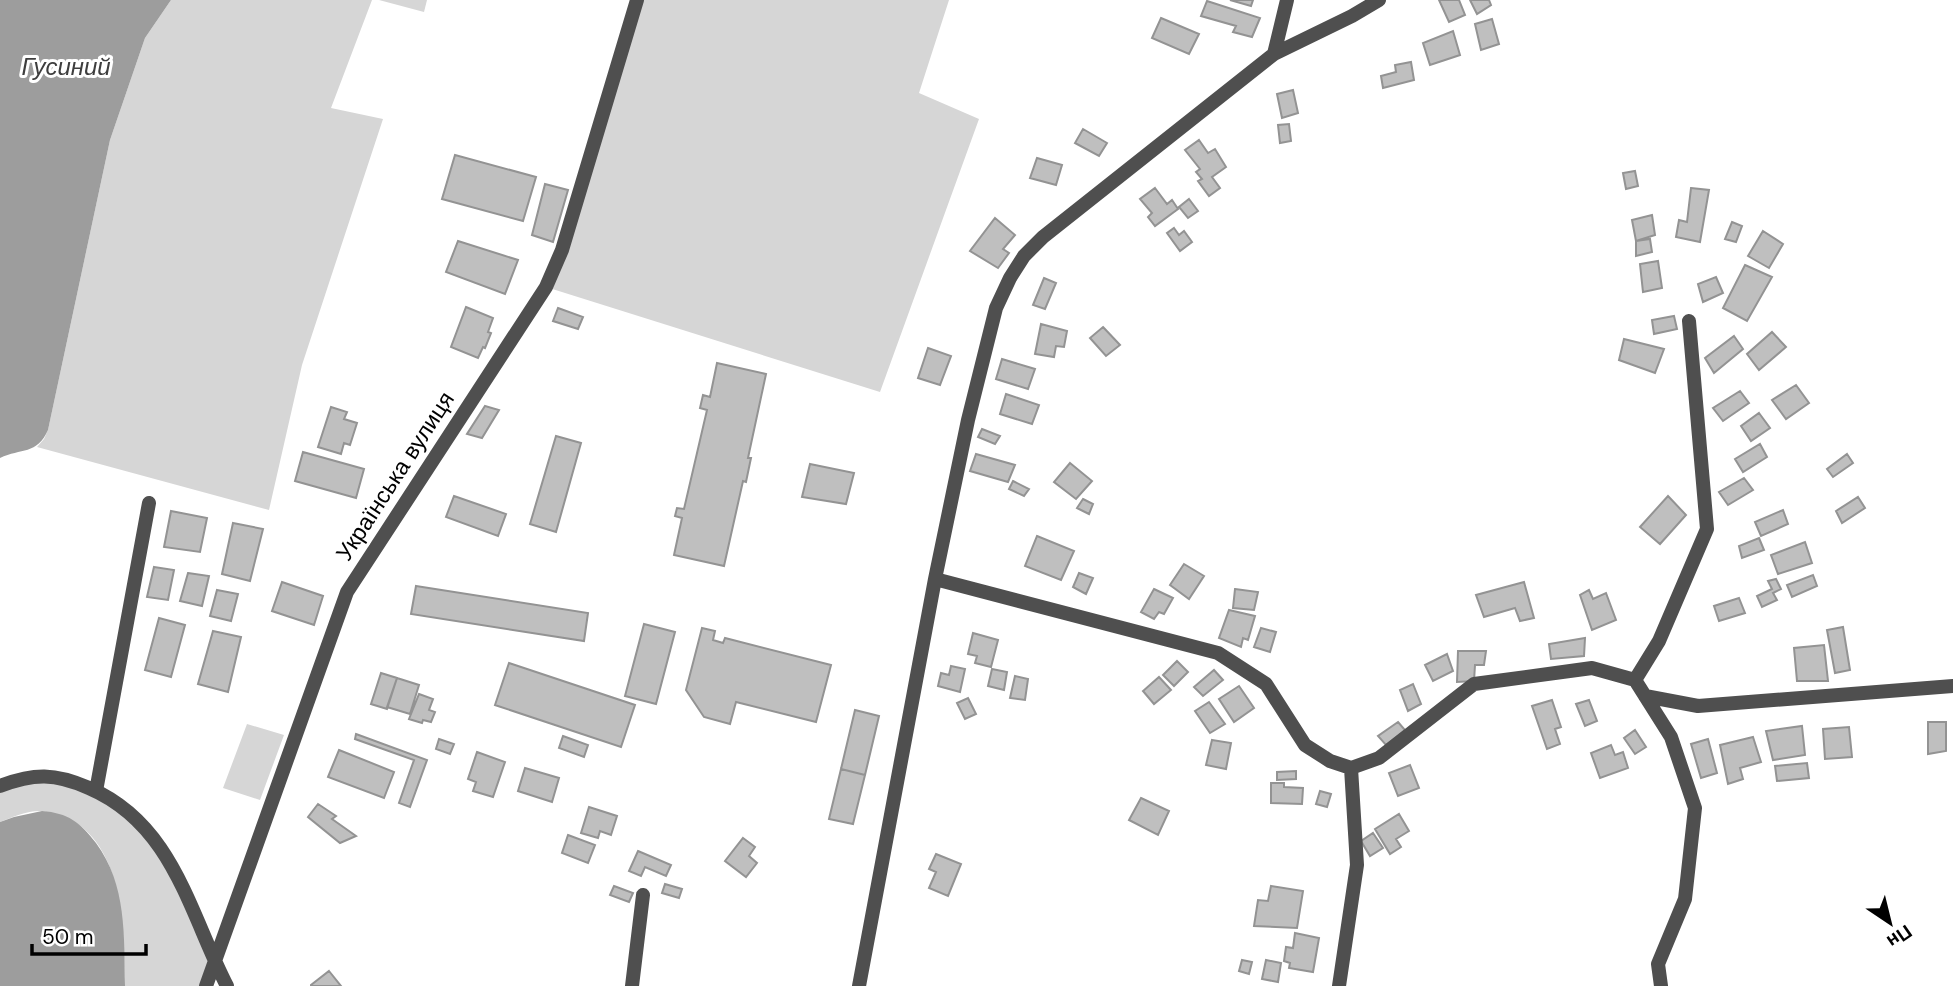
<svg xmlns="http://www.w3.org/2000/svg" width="1953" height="986" font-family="'DM Sans',sans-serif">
<rect width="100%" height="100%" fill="#fff"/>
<path fill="#d6d6d6" d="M171,0H372L331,108L383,119L302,365L269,510L37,447L44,439L48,430L110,140L145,38Z
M379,0H427L424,12Z
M637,0H949L919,93L979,119L880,392L546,287Z
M247,724L284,735L260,800L223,788Z
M63,778L143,824L214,961L206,986H125C124,936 125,863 82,827C77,823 69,821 62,819C56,816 49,812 42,811C29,810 12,817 0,822V786Z"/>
<path fill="#9d9d9d" d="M0,0H171L145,38L110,140L48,430C37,455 21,448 0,458Z
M42,811C68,813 80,822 96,843C127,885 124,936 125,986H0V822L14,817Z"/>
<path fill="#bfbfbf" stroke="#939393" stroke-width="2" d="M1230,0H1253L1251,6Z
M1439,0H1459L1465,15L1449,22Z
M1470,0H1489L1491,5L1477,14Z
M1207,1L1260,18L1252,37L1233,32L1236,26L1201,16Z
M1161,18L1199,34L1189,54L1152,38Z
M1492,19L1499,44L1481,50L1475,24Z
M1453,31L1460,55L1430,65L1423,43Z
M1411,62L1414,80L1383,88L1381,76L1396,72L1395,65Z
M1293,90L1298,113L1282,118L1277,94Z
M1289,124L1291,141L1280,143L1278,125Z
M1083,129L1107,143L1099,156L1075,143Z
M1199,140L1208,153L1215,149L1226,167L1212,177L1220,188L1209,196L1198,181L1202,179L1196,172L1200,169L1185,150Z
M455,155L536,177L523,221L442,199Z
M1037,158L1062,165L1056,185L1030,178Z
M1635,171L1638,186L1626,189L1623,173Z
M545,184L568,190L553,242L532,235Z
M1155,188L1167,204L1172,200L1178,209L1155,226L1148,217L1152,213L1140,199Z
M1691,188L1709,190L1700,242L1676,237L1679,220L1687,222Z
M1189,199L1198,211L1188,218L1179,207Z
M1652,215L1655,235L1636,241L1632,220Z
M995,218L1015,235L1003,249L1009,253L998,268L970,251Z
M1732,222L1742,226L1736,242L1725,239Z
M1174,228L1179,235L1184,231L1192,242L1180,251L1167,233Z
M1763,231L1783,244L1769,268L1748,256Z
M1650,239L1652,252L1636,256V241Z
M458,241L518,260L505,294L446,272Z
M1658,261L1662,288L1643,292L1640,264Z
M1745,265L1772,277L1747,321L1723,308Z
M1716,277L1723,293L1703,302L1698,284Z
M1044,278L1056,283L1045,309L1033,305Z
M466,307L493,318L488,332L491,333L485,348L483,347L478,358L451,347Z
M558,308L583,317L578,329L553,321Z
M1674,316L1677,329L1654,334L1652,320Z
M1041,324L1067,331L1064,347L1056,346L1054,357L1035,354Z
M1103,327L1120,345L1106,356L1090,338Z
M1772,332L1786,347L1759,370L1747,354Z
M1734,336L1743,349L1714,373L1705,358Z
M1624,339L1664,349L1655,373L1619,360Z
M928,348L951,356L940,385L918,378Z
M1002,359L1035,369L1028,389L996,379Z
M717,363L766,374L748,458H751L746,482L743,481L724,566L674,555L682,518L675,516L677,508L684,509L707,410L700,408L703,395L710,397Z
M1796,385L1809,403L1786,419L1772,400Z
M1740,391L1749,403L1723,421L1713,408Z
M1006,394L1039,405L1032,424L1000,414Z
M485,406L499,410L482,438L467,434Z
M331,407L347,412L344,419L357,423L350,445L344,443L341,454L318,447Z
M1759,413L1770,428L1751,441L1741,426Z
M982,429L1000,436L995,444L978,437Z
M556,436L581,443L556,532L530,524Z
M1760,444L1767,457L1743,472L1735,459Z
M303,452L364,469L356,498L295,481Z
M976,454L1015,465L1008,482L970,471Z
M1847,454L1853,463L1833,477L1827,469Z
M1070,463L1092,481L1076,499L1054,482Z
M810,464L854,473L846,504L802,497Z
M1744,478L1753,490L1728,505L1719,492Z
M1013,481L1029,489L1024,496L1009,489Z
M454,496L506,514L498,536L446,517Z
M1668,496L1686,515L1660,544L1640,527Z
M1858,497L1865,508L1842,523L1836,511Z
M1083,499L1093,504L1089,514L1077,508Z
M1783,510L1788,524L1761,536L1755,522Z
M171,511L207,518L200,552L164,547Z
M233,523L263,529L250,581L222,574Z
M1037,536L1074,551L1061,580L1025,566Z
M1759,538L1764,550L1742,558L1739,546Z
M1805,542L1812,563L1778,574L1771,555Z
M1184,564L1204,576L1189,599L1170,585Z
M154,567L174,570L168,600L147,597Z
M188,573L209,576L202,606L180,601Z
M1079,573L1093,578L1086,594L1073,587Z
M1813,575L1817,586L1792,597L1787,585Z
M1776,579L1781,589L1773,593L1777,600L1762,607L1757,596L1772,589L1768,581Z
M282,582L323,596L314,625L272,611Z
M1524,582L1534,618L1520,621L1515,608L1484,617L1476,595Z
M416,586L588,613L584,641L411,614Z
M1154,589L1173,598L1164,614L1159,612L1154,619L1141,612Z
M1235,589L1258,592L1254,610L1233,608Z
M217,590L238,594L231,621L210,616Z
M1589,590L1593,599L1606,593L1616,620L1592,630L1580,595Z
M1739,598L1745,613L1719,621L1714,606Z
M1229,610L1255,616L1248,640L1243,638L1241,647L1219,638Z
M159,618L185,625L171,677L145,670Z
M644,624L675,632L656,704L625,696Z
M1843,627L1850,670L1835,673L1827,630Z
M702,628L715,631L713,640L723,643L725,638L831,665L816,722L736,702L730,724L704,717L686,690Z
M1261,628L1276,632L1270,652L1254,647Z
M213,631L241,637L228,692L198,684Z
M973,633L998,640L991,667L975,663L977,656L968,654Z
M1585,638L1584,656L1551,659L1549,644Z
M1824,645L1828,681H1797L1794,648Z
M1458,651H1486L1484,665H1475L1474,681L1457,682Z
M1447,654L1453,671L1433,681L1425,665Z
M1177,661L1188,672L1174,686L1163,675Z
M509,663L635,705L621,747L495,705Z
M951,666L965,669L960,692L938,686L941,673L949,675Z
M992,669L1007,672L1004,690L988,686Z
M1214,670L1223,680L1203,696L1194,687Z
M381,673L397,678L387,709L371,704Z
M1015,676L1028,679L1025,700L1010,698Z
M1159,677L1171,690L1154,704L1143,691Z
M397,678L419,685L410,714L387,707Z
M1413,684L1421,704L1408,711L1400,690Z
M1239,686L1254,708L1234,722L1219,699Z
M419,694L433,699L429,710L435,712L431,722L423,720L422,723L409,719Z
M968,698L976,714L965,719L957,703Z
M1552,700L1561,727L1555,729L1560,744L1547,749L1532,706Z
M1589,700L1597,721L1585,726L1576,704Z
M1209,702L1225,724L1210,733L1195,711Z
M855,710L879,716L865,775L841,769Z
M1398,722L1405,730L1386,745L1378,736Z
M1928,722H1946V751L1928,754Z
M1802,726L1805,755L1773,760L1766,731Z
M1849,727L1852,757L1825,759L1823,729Z
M1635,730L1646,747L1635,754L1624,738Z
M356,734L427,760L410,807L399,803L414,760L355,739Z
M563,736L588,745L584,757L559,748Z
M1753,737L1761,762L1740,768L1743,779L1728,784L1720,745Z
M439,739L454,744L450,754L436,749Z
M1708,739L1717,773L1701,778L1691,744Z
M1212,740L1231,743L1226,769L1206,765Z
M1611,745L1615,755L1623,752L1628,768L1600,778L1591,753Z
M339,750L394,772L384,798L328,777Z
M477,752L505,762L493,797L473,791L476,782L468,779Z
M1807,763L1809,778L1777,781L1775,766Z
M1410,765L1419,788L1398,796L1389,773Z
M525,768L559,778L552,802L518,791Z
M841,769L865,775L853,824L829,819Z
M1296,771V779L1277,780V772Z
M1271,783H1284V787L1303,788L1302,804L1271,803Z
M1320,791L1331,794L1327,807L1316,804Z
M1141,798L1169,811L1158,835L1129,820Z
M318,804L336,816L332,819L356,836L340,843L308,817Z
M589,807L617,816L611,835L600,831L598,838L581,833Z
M1399,814L1409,831L1396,839L1401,847L1390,854L1375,829Z
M1373,833L1383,848L1370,856L1361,841Z
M568,835L595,845L588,863L562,853Z
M743,838L755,847L749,856L757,863L746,877L725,861Z
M638,851L671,865L666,876L645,867L641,876L629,871Z
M936,854L961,864L948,896L929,888L936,872L929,869Z
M665,884L682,889L679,898L662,893Z
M614,886L633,893L629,902L610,895Z
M1271,886L1303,891L1297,928L1254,926L1258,900L1268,901Z
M1295,933L1319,938L1313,972L1289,968L1290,963L1284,961L1286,947L1293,948Z
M1242,960L1252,962L1249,974L1239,971Z
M1266,960L1281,963L1278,982L1262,979Z
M329,971L341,986H311V985Z"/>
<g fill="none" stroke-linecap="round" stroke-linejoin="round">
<path stroke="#4f4f4f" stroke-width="14" d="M1274,54L1287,0
M935,579L1218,653L1266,684L1305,745L1330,761L1351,768L1379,758L1474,684L1592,668L1635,680
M1635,680L1659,641L1707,529L1689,321
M1635,680L1671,737L1695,808L1685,899L1658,964L1661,986
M1645,696L1698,706L1953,686
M0,786C34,773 55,773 89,788C173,824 189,912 227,986
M96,791L149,503
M206,986L347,592L546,287L562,250L637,0
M632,986L643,895
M859,986L935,579L968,420L996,308L1010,278L1024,256L1043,237L1274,54L1352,16L1379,0
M1339,986L1357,865L1351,768"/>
</g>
<g text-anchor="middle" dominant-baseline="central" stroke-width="6" stroke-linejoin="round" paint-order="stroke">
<g font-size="23" fill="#000" stroke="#fff">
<text transform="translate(395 476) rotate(-57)">Українська вулиця</text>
</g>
<g font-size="24" font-style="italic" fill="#3e3e3e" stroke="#fff">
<text x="66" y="66">Гусиний</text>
</g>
</g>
<g transform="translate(1890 923) rotate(145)" stroke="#ffffff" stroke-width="5" paint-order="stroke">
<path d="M0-5L12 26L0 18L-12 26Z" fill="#000000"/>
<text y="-10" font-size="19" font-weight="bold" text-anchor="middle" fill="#000000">Пн</text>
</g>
<path d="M32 944v10h114v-10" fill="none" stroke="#000000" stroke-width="3.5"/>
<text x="42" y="944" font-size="21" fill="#000000" stroke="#ffffff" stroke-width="5" paint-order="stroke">50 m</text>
</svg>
